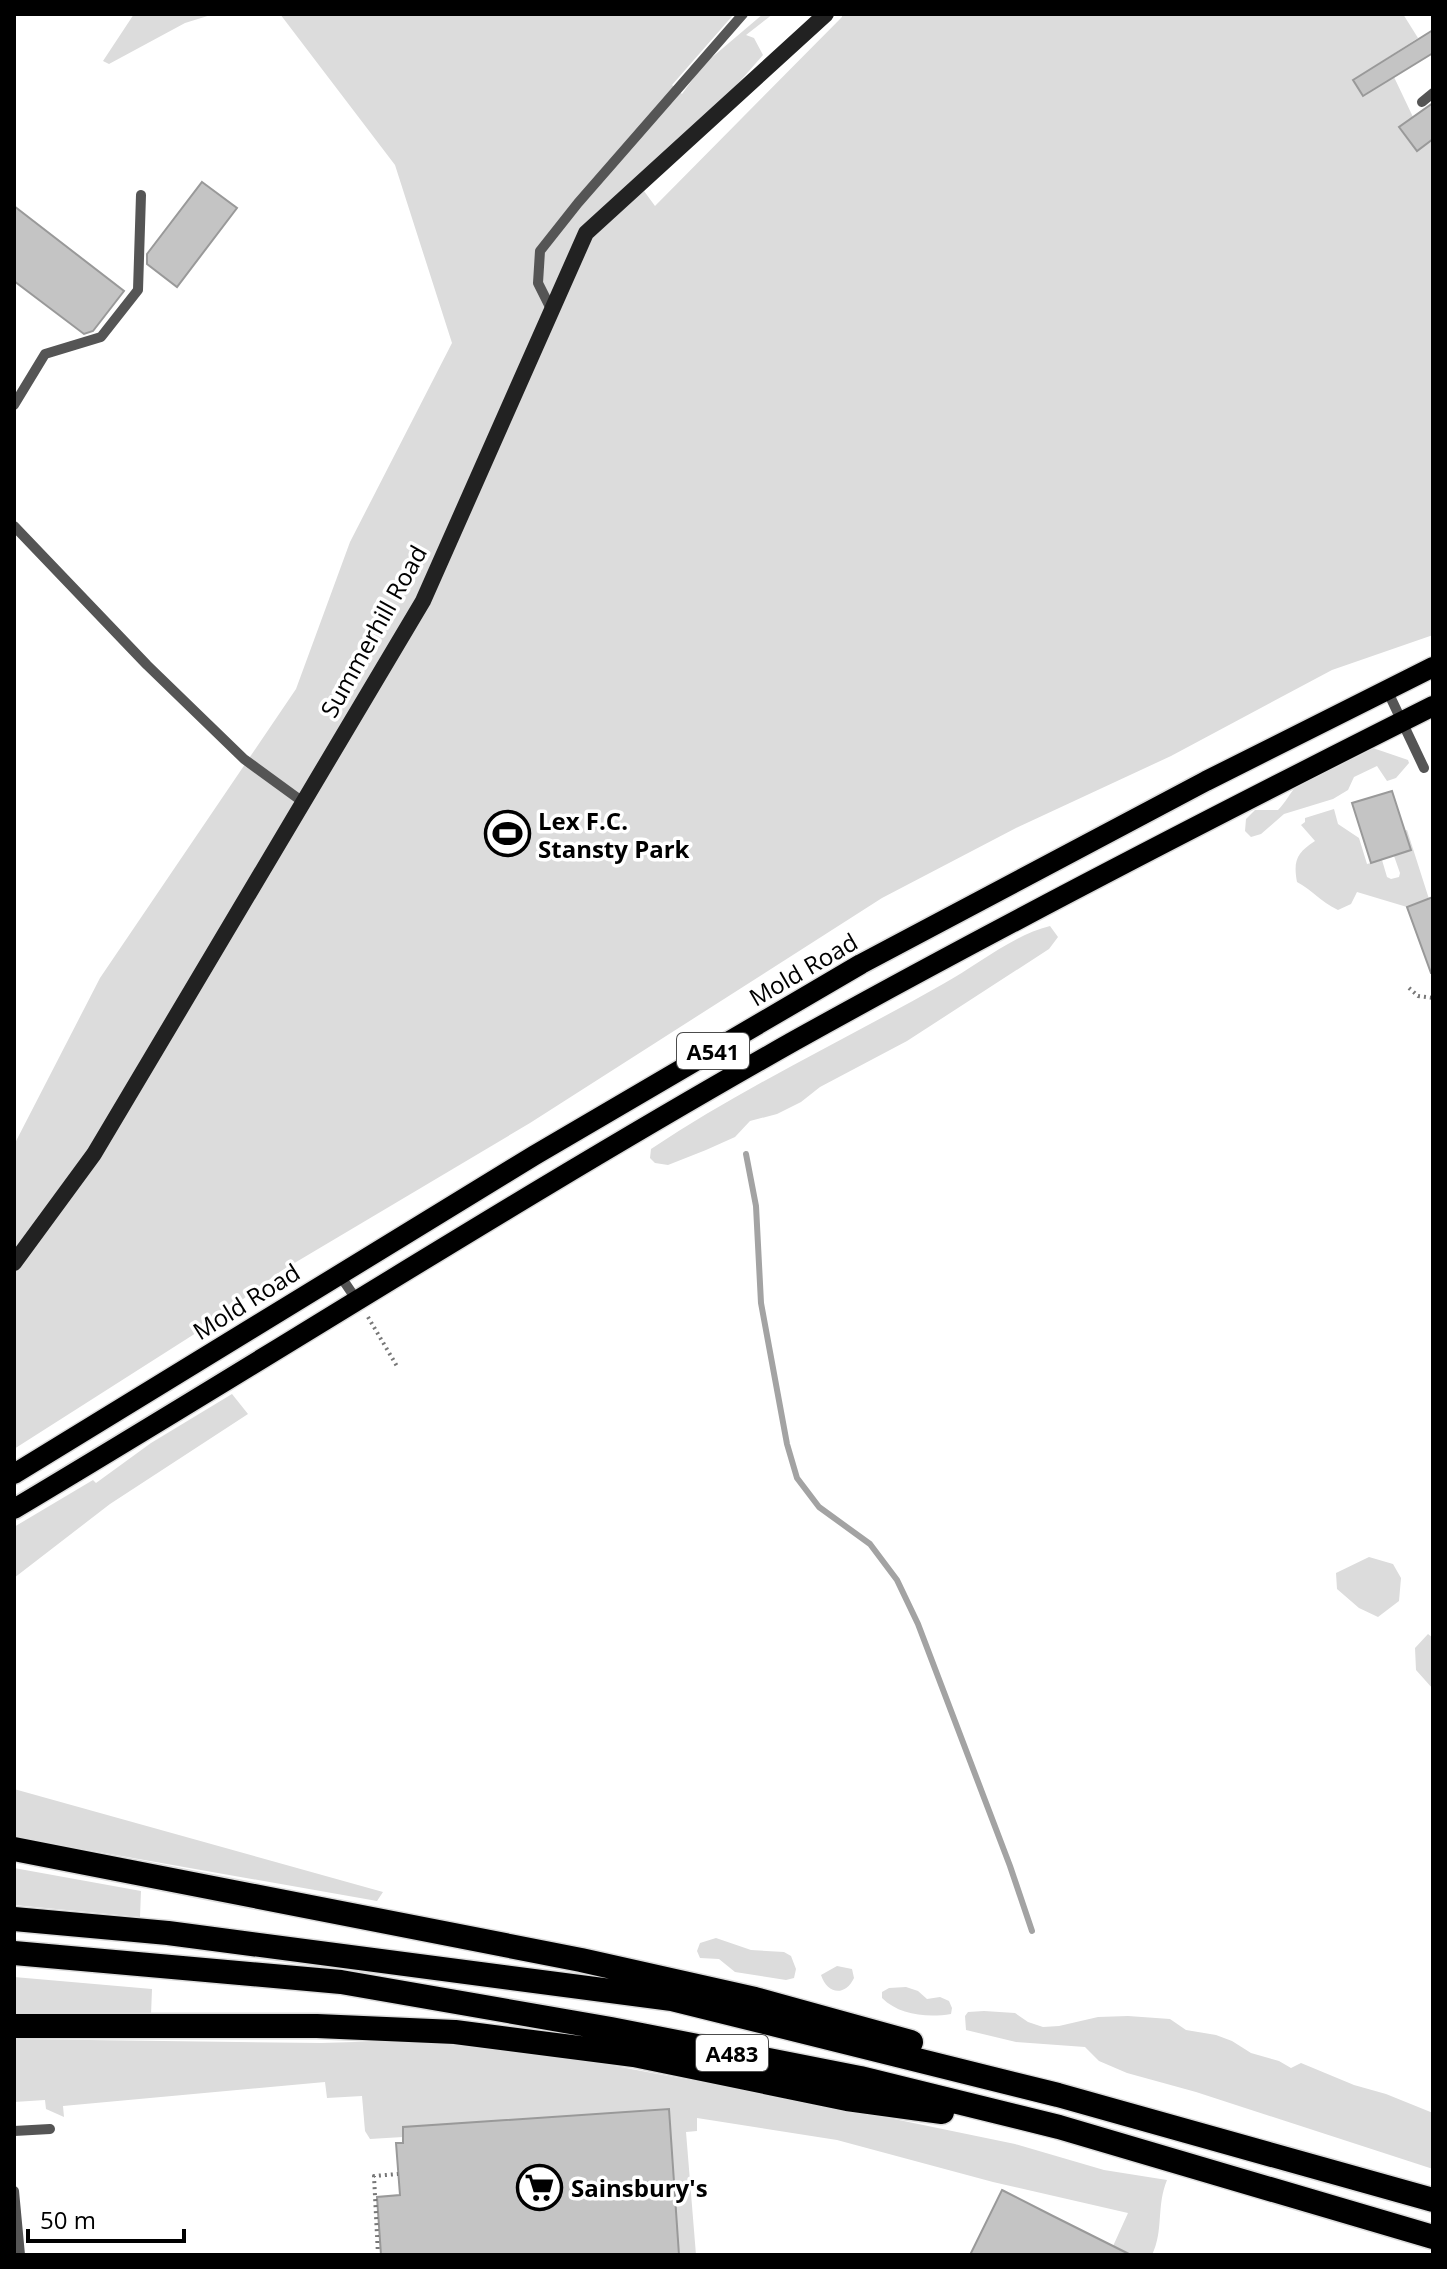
<svg xmlns="http://www.w3.org/2000/svg" width="1447" height="2269" font-family="'Open Sans',sans-serif">
<rect width="100%" height="100%" fill="#fff"/>
<path fill="#dcdcdc" d="M134,14H214L185,23L109,64L103,61Z
M280,14H734L672,85L682,94L703,65L763,14H773L746,35L754,38L763,55L644,191L655,206L842,17V14H1403L1418,38L1353,80L1364,96L1394,77L1413,117L1399,128L1417,151L1433,139V635L1332,670L1171,756L1016,828L882,898L530,1123L281,1271L207,1326L14,1449V1145L100,978L296,689L350,542L452,343L395,165Z
M1370,747L1408,760L1409,763L1396,778L1387,781L1377,766L1354,777L1348,790L1333,799L1284,814L1261,834L1251,837L1245,831L1246,819L1255,810H1278C1286,802 1290,793 1297,785C1316,766 1346,758 1370,747Z
M1334,809L1338,824L1359,838L1367,864L1382,860L1387,877L1391,879L1399,877L1400,873L1394,856L1406,852L1400,832L1407,830L1429,899L1407,907L1357,892L1351,904L1338,910C1319,901 1314,891 1297,882C1293,860 1297,853 1315,841L1301,825L1305,822V818Z
M1050,926L1058,937L1049,949L907,1041L820,1087L801,1102L777,1114L750,1121L735,1137L706,1150L668,1165L655,1163L650,1158L651,1149C744,1087 846,1039 943,984C977,965 1013,935 1050,926Z
M232,1394L248,1414L110,1504L14,1578V1527L93,1480L96,1483L151,1443Z
M1369,1557L1393,1564L1401,1578L1399,1601L1378,1617L1359,1608L1337,1589L1336,1573Z
M1428,1634L1433,1638V1689L1416,1670L1415,1648Z
M14,1789L383,1892L377,1901L14,1837Z
M14,1868L141,1891L140,1917L14,1905Z
M716,1938L751,1950L784,1952L791,1956L796,1969L794,1978L786,1980L735,1972L719,1959L700,1958L697,1951L700,1943Z
M837,1966L852,1969L854,1978C845,1997 827,1994 821,1975Z
M14,1977L152,1989L151,2015L14,2014Z
M906,1987L918,1991L927,1999L940,1997L949,2001L952,2008L951,2014C927,2018 899,2015 882,1998V1992L889,1988Z
M984,2011L1015,2013L1028,2022L1043,2027L1059,2026L1098,2017L1128,2016L1170,2019L1186,2030L1216,2035L1232,2041L1251,2053L1279,2061L1291,2068L1301,2063L1354,2085L1386,2094L1433,2113V2169L1196,2092L1127,2073L1099,2061L1085,2047L1016,2042L966,2030L965,2016L968,2012Z
M14,2039L321,2043L458,2039L562,2056L865,2113L1015,2144L1104,2170L1167,2180C1156,2207 1164,2230 1152,2255H1109L1128,2213L993,2182L837,2140L697,2118V2131L686,2132L696,2255H679L668,2109L403,2127V2137L370,2139L365,2131L362,2096L327,2098L325,2082L63,2106L64,2117L46,2109L45,2100L14,2102Z"/>
<g fill="none" stroke-linecap="round" stroke-linejoin="round">
<path stroke="#a3a3a3" stroke-width="6" d="M746,1154L756,1206L761,1303L787,1444L797,1478L819,1507L870,1544L897,1580L918,1624L1010,1866L1032,1931"/>
</g>
<path fill="#c4c4c4" stroke="#999" stroke-width="2" d="M1433,30V53L1363,96L1353,80Z
M1433,103V139L1417,151L1399,127Z
M202,182L237,208L177,287L147,264V254Z
M14,206L124,291L93,331L84,334L14,281Z
M1392,791L1411,850L1371,863L1352,803Z
M1433,897V973H1431L1407,907Z
M669,2109L679,2255H381L377,2197L400,2195L396,2143H403V2127Z
M1002,2190L1053,2216L1131,2255H970Z"/>
<g fill="none" stroke-linecap="round" stroke-linejoin="round">
<defs>
<path id="primary" d="M14,1474L535,1155L861,964L1206,781L1433,667
M14,1509C274,1354 530,1190 794,1041C1004,924 1218,814 1433,706"/>
<path id="highway" d="M14,1849L581,1960L755,1999L911,2042
M14,1919L168,1933L672,1999L1058,2095L1433,2200
M14,1953L341,1982L611,2029L860,2078L1059,2127L1433,2237
M14,2026H317L455,2032L634,2055L847,2099L942,2112"/>
</defs>
<use href="#primary" stroke="#dbdbdb" stroke-width="23"/>
<use href="#highway" stroke="#dbdbdb" stroke-width="27"/>
<path stroke="#777" stroke-width="4" stroke-dasharray="2 4" stroke-linecap="butt" d="M1409,988L1418,996L1433,998
M368,1317L398,1368
M378,2255L374,2176L398,2174"/>
<path stroke="#555" stroke-width="10" d="M1422,102L1433,93
M552,311L538,283L540,251L578,203L743,14
M14,405L45,354L101,337L138,290L141,195
M14,526L147,665L244,759L303,802
M1387,690L1424,768
M339,1274L358,1302
M14,2131L50,2129
M14,2191L20,2255"/>
<path stroke="#222" stroke-width="16" d="M14,1263L94,1154L423,601L586,233L826,14"/>
<use href="#primary" stroke="#000" stroke-width="20"/>
<use href="#highway" stroke="#000" stroke-width="24"/>
</g>
<defs>
<symbol id="stadium-ring" viewBox="-11 -11 22 22"><circle r="9.5" fill="#fff" stroke="#000" stroke-width="1.5"/><path d="M0-5a6.5 5 0 1 0 0 10a6.5 5 0 1 0 0-10ZM-3.5-1.8h7v3.6h-7Z" fill="#000"/></symbol>
<symbol id="supermarket-ring" viewBox="-11 -11 22 22"><circle r="9.5" fill="#fff" stroke="#000" stroke-width="1.5"/><path d="M-6-5.5h2.5l.6 2H6L4.5 2H-2.5L-4.4-4H-6ZM-1.5 3.2a1.3 1.3 0 1 0 .1 0ZM3 3.2a1.3 1.3 0 1 0 .1 0Z" fill="#000"/></symbol>
</defs>
<g fill-rule="evenodd">
<use href="#stadium-ring" x="482" y="808" width="51" height="51"/>
<use href="#supermarket-ring" x="514" y="2162" width="51" height="51"/>
</g>
<g text-anchor="middle" dominant-baseline="central" stroke-width="7" stroke-linejoin="round" paint-order="stroke">
<g fill="#fff" stroke="#4c4c4c" stroke-width="2">
<rect x="677" y="1033" width="72" height="36" rx="6"/>
<rect x="696" y="2035" width="72" height="36" rx="6"/>
</g>
<g font-size="22" font-weight="bold" fill="#000">
<text x="713" y="1051">A541</text>
<text x="732" y="2053">A483</text>
</g>
<g font-size="24" fill="#000" stroke="#fff">
<text transform="translate(373 631) rotate(-61)">Summerhill Road</text>
<text transform="translate(803 969) rotate(-30)">Mold Road</text>
<text transform="translate(246 1301) rotate(-32)">Mold Road</text>
</g>
<g font-size="24" font-weight="bold" fill="#000" stroke="#fff" text-anchor="start">
<text x="538" y="820">Lex F.C.<tspan x="538" dy="28">Stansty Park</tspan></text>
<text x="571" y="2187">Sainsbury's</text>
</g>
</g>
<rect width="1447" height="2269" fill="none" stroke="#000000" stroke-width="32"/>
<path d="M28 2229v12h156v-12" fill="none" stroke="#000000" stroke-width="4"/>
<text x="40" y="2229" font-size="24" fill="#000000" stroke="#ffffff" stroke-width="6" paint-order="stroke">50 m</text>
</svg>
